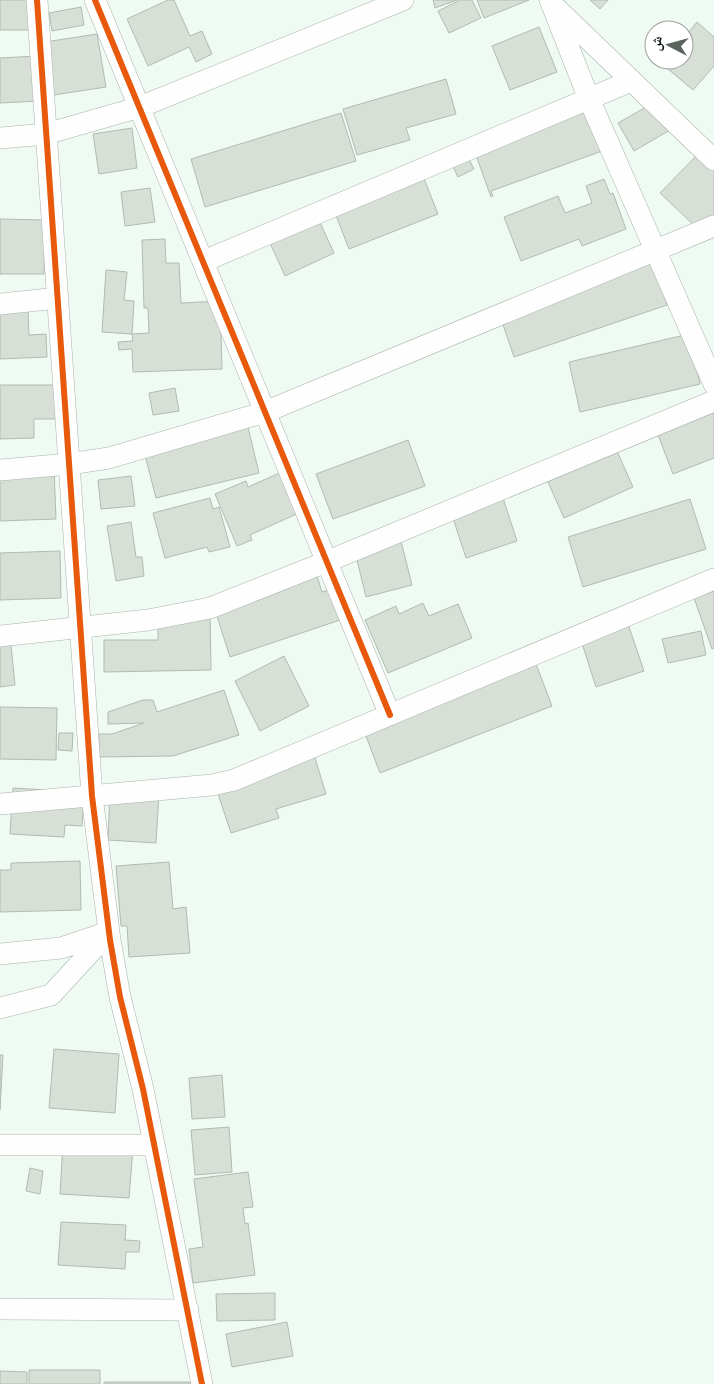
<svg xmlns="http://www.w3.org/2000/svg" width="714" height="1384" font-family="Quicksand,'Noto Naskh Arabic',sans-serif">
<rect width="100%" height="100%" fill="#effaf2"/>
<path fill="#d7dfd6" stroke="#b2bbb2" d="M0,0H34L35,30H0Z
M168,0H174L190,36L202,31L212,54L196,62L189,47L148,66L127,19Z
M433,0H457L435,8Z
M460,0H472L481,18L449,33L438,11Z
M477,0H529L484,18Z
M590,0H608L600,9Z
M81,7L84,25L52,31L49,13Z
M697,22L714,37V66L693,90L662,64L665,60H684V38Z
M539,27L557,72L510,90L492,46Z
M97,34L106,87L54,95L45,42Z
M37,56L39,101L0,103V58Z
M446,79L456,114L406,128L410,140L357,155L343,109Z
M660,99L677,126L634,151L618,123Z
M589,105L605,150L491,191L493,196L491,197L473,147Z
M341,113L356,161L205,207L191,159Z
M132,128L137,168L99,174L93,134Z
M463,148L474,169L458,177L448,156Z
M698,154L714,169V216L700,231L660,193Z
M419,166L438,214L349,249L330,200Z
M604,179L610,194L613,193L626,229L582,246L579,239L521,261L504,217L558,196L565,213L592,203L586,186Z
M150,188L155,222L125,226L121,192Z
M313,207L334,253L285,276L264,230Z
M0,219L45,220L44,274H0Z
M165,239L166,263H179L181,303L220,301L222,369L133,372L132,349L119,350L118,342L133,341L132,334L149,333L148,308H144L142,240Z
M651,257L667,305L514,357L498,310Z
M106,270L127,272L124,300L134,301L132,334L102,332Z
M28,311L29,335L46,334L47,357L0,359V312Z
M689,334L700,384L580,412L569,362Z
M0,385H60V419H34V438L0,439Z
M175,388L179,411L153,415L149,393Z
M714,399V458L673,474L653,422Z
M247,423L259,473L156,498L145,455Z
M408,440L425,486L333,519L316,474Z
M612,440L633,487L564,518L543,471Z
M54,468L56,519L0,521V470Z
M284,471L301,512L250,535L252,540L237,546L215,494L246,481L248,487Z
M131,476L135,506L101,509L98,480Z
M501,492L517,541L466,558L450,509Z
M210,498L213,509L219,507L230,547L209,552L207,547L165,558L153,513Z
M690,499L706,549L583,587L568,537Z
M131,522L136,557H142L144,576L116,581L107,526Z
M400,537L412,585L366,597L354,548Z
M60,551L61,598L0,600V553Z
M317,576L322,592L336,587L346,618L230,657L215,610Z
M714,591V648L712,649L694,598Z
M423,603L429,616L458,604L472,638L388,673L365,620L396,606L399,614Z
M210,609L211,670L104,672V640H158V623Z
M627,621L644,671L596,687L580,637Z
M701,631L706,655L668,663L662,639Z
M10,635L15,685L0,687V636Z
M284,656L309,706L260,731L235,681Z
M533,656L552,706L380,773L361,723Z
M224,690L239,735L173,756L99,757V734H112L144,723L108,724V712L143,700H153L157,712Z
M0,707L57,708L56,760L0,759Z
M59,733H73L72,751L58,750Z
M312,748L326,794L276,809L279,818L231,833L213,779Z
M13,788L64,791L84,795L82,826L65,825L64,837L10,834Z
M110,790L159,793L156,843L108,840Z
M80,861L81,910L0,912V870H11V863Z
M169,862L173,909L186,907L190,953L129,957L127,926H121L116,866Z
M54,1049L119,1054L115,1113L49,1108Z
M0,1055H3L0,1110Z
M222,1075L225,1117L192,1119L189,1078Z
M229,1127L232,1172L195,1175L191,1130Z
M63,1143L133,1148L129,1198L60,1194Z
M30,1168L43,1171L40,1194L26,1191Z
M248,1172L253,1207L243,1208L245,1224L248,1223L255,1275L193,1283L189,1249L203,1247L194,1179Z
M61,1222L126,1225L125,1240L140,1241L139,1252H126L125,1269L58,1265Z
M275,1293V1320L217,1321L216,1294Z
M287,1322L293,1356L232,1367L226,1334Z
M29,1370H100V1384H29Z
M0,1371L27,1372V1384H0Z
M104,1382H197V1384H104Z"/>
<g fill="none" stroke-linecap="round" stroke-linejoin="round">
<defs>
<path id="street" d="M37,0L92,796L110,940L120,997L143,1089L202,1384
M95,0L390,715
M550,0L589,99L714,384
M557,9L714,160
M0,138L46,134L140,107L403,0
M204,261L631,81
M0,304L58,298
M0,470L69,464L109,458L265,412L714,226
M0,636L148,620L210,608L326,562L714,401
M0,804L212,785L234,780L714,579
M0,954L61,948L109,932
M0,1008L51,995L109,932
M0,1145H154
M0,1309L188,1310"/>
</defs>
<use href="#street" stroke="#a9b3ac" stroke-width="22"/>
<use href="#street" stroke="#fdfefd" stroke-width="21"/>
<defs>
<path id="cycleway" d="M37,0L92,796L110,940L120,997L143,1089L202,1384
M95,0L390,715"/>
</defs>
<use href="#cycleway" stroke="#fff" stroke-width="9"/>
<use href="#cycleway" stroke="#e8590c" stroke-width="6"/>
</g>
<g transform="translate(669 45) rotate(276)"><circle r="24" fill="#ffffff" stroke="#9da19e"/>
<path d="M0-4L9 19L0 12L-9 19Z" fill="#5a645c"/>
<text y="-8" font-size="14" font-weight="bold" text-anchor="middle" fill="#09140c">ش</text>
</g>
</svg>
